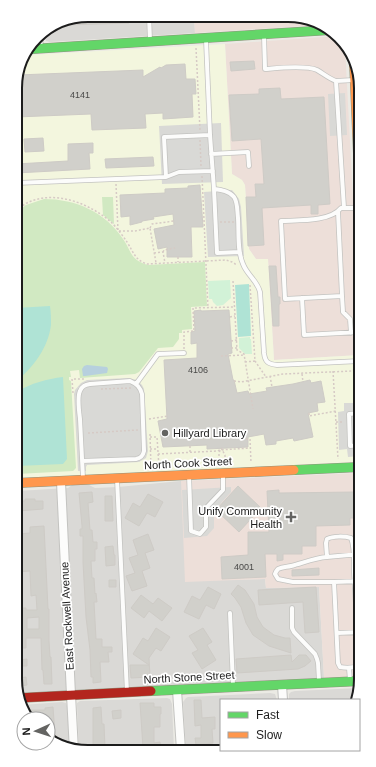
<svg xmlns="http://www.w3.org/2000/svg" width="376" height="767" font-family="Helvetica,sans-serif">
<rect width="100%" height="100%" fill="#ebeae4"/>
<path fill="#dad9d6" d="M88,15L194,16L195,33L50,42L46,41L44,36L43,32Z
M181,481L225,580L265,579L266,588L319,587L324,678L18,694L17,491L68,488L72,485H89L95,488L118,487Z
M359,688L355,700H289V694L291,692L295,691Z
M270,693L275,694L277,700H221V750H186L183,702L186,698L188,697Z
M167,698L170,699L172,704L174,750L79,751L77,705V703L80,701Z
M62,702L66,703L67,706L70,748L48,738V719H31L22,705Z"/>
<path fill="#eddfd9" d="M194,16H302L319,25L195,33Z
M337,36L345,47L356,255L359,261V273L357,279L359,303L360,355L274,360L268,259H256L249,249L245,185L242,180L232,174L225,44Z
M360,473L361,677L324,678L319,587L266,588L265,579L185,582L181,481Z"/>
<path fill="#f3f6de" d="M225,44L232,174L242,180L245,185L249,249L256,259H268L274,360L360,355V464L17,478L16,79L28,55Z"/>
<path fill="#d1e9c2" d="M102,197H113L114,224L103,215Z
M44,199C76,199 105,212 123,239C132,252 130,260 148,265L205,262L207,306L191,307L192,329L182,330V333H179V339L173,347L158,348L139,372L135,374L80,378L79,370L70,371L71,377H69V380L71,381L76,468L73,471L17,474L16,213L26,205Z"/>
<path fill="#d2f2d7" d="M230,280L231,298L223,305L217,306L213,302L212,299H209L208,281Z
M250,337V339H251L252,354H245L239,348V338Z"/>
<path fill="#afe3d5" d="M249,284L251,336L238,337L235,285Z
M50,306C51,312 51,319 51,325C48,348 34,366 17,381L16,308Z
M63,377L67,459L63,464L17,466V392C31,383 47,379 63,377Z"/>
<path fill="#d9d9d6" d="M345,93L347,135L330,136L328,94Z
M221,123L223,182L162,184L159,126Z
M232,190L239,199L241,207L244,256L208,257L204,192Z
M128,378L137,380L142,385L144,389L148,451L146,458L139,462L87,465L86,467V471H78L74,394L75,390L81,383L87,380Z
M344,403H360V456L348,457L347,449L339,450L338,412L344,411Z
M231,487V492L214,511V528L207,536L184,538L182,490Z"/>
<path fill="#b7d0de" d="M87,365L107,367L108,369L107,373L85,376H83L82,369L84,366Z"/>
<path fill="#d1d0cb" stroke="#cecbc6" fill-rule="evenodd" d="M88,15H129V23L64,25V24Z
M254,61L255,69L231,71L230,62Z
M185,64L186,79H195L196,94H192L193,117L163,119V113L145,114L146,128L92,130L91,114L16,117V79L18,75L143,70V77L160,67L161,68L166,65Z
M280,88L281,99L324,97L330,204L318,205V214H311V205L262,208L264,245L248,246L246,197H256L255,184H264L261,139L232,141L229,95L259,94V89Z
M43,138L44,151L25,152L24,139Z
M93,143V153H89L90,169L16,173V164L68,161V144Z
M153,157L154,166L106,168L105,159Z
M200,185L203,227H191L192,257H167V247L158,249L154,229L174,225L173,214L153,217L154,219L142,221V222L130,225V216L121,217L120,195L165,193V189L188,188V186Z
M269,266H276L278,297H280V304H279V326H273Z
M201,310V311L229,310L232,353L228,354L233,380H234L237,393L248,391L249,394L267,391L266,388L293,384L310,380L311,383L321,381L325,402L317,403L318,411L308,413L313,437L294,441L293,438L276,441V444L266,445L264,434L248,437V447L207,449V445L163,447L158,421L167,419L164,360L197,358V343L191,344V332L195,331L194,311Z
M238,486L261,508L239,532L216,510Z
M279,490V493L355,492L356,518H350V525L316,526V546H302V554H283V560L277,561V554H265L266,577L222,579L221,557L248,555V532H269L267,491Z
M92,492L93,502L88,503L90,530H92L93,542H97V549H95V561H91L92,578H94L95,594L96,593L97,602H94L96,639H102V647H112V652H108L109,662H100L101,682L93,683V677H91L90,650L86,617L83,562V536H80V529H82V526L79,493Z
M148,494L163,502L155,517L147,513L139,526L125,518L133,503L140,507Z
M105,496H112L113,521H105Z
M25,499H35V501H43V509L18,511L17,501H25Z
M44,526L48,609H49V641L50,657H51L52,684H44L43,670H42L41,638H26V648H18L17,625H19L17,608H26V610H37L36,595L31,596L30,571L17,572V543H18V534L30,533V527ZM39,617V629H27V618Z
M148,534L154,550L145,553L150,568L142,571L147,586L132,591L126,576L135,573L129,558L138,555L133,540Z
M113,546L114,555H115V565L106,566L105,547Z
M319,568V575L292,576V570Z
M109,580H116V587H109Z
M238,585L245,590L254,604L257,617L263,627L274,635L285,638H290L291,653L269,646L253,635L246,623L241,607L235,598L231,594Z
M208,587L221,594L214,609L206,605L199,619L184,612L192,596L200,600Z
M316,587L319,632L305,633L303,602L259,605L258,590Z
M141,595L153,604L158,598L172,608L162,621L149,611L144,618L131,608Z
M156,628L170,637L161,651L156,648L149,658L150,677L131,678L130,665H149L133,654L143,638L148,641Z
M203,628L212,642L207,645L216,660L202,669L192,653L198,650L189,636Z
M291,655L292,662L299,655H306L311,661L305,666L298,669L237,673L236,659Z
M27,659V666H19V660Z
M26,677L27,685L20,686L19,678Z
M194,700H201L202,718L215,717V729H212L213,743L196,745L195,738H201V725L195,726Z
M140,703H154V707H161V714H160V727H154V743L160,742L161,748H143Z
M53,707L55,735H48V719H31L30,717L29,710H45V708Z
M101,707L102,724H104L105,748H102V749L93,750V708Z
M121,710V718L113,719L112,711Z"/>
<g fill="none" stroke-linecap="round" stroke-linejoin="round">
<defs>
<path id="lane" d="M149,15L150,41
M264,36L265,69C278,68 306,65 317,70C324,74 328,78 336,81
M206,40L210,135L214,189
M354,80L336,81L344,208H359
M211,154L248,152L249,166
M166,177L164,137L210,135
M16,183L166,177L179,172L213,171
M338,212L342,296L285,299L281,221C298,220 330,222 341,208H344
M240,252L217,253L214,189C221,190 229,191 234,197C238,203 237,211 238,218C239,232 237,251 243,264C247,275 257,280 260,292L264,353C265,362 268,364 277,365L360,361
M342,296L343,312L350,319L351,333
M302,298L304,335L359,332
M136,384L158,354L184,353
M360,413L349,414L350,446L360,445
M82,461L136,459C141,458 143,456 144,451L142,394C140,387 137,384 130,381L90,384C85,385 82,386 80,391C77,397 79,411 80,419C81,439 82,458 83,478
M189,475L191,531L200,534L206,527V508L223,490V475
M117,479L127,692
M360,554L327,557L326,543L327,539C333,536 344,536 351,538C355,548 354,561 354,572C356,602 357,632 359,662L358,666C352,668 346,668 340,667L338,663L334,582L360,581
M327,557C314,558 303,563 291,566C287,567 282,567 278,569C276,571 276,571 275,574L278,579L293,582H334
M292,608V628L294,632L315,654L317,659L318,663L319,681
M230,613L233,685
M337,633L361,632
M349,668L350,681"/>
<path id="street" d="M38,37L39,48
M61,482L71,695L74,751
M282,685L283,700
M177,690L181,750"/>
<path id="fast" d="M32,49L330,30
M294,470L360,467
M151,691L361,681"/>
<path id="slow" d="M354,61L359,176
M17,483L294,470"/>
<path id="jam" d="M18,698L151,691"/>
</defs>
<use href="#lane" stroke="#c3c3c0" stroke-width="5.5"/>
<use href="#street" stroke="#c3c3c0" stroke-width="10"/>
<use href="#fast" stroke="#8f947d" stroke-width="10"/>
<use href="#slow" stroke="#8f947d" stroke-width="10"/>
<use href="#jam" stroke="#8f947d" stroke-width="10"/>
<path stroke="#d6cac5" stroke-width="1.5" stroke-dasharray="2 2" stroke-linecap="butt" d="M196,48L200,130
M200,140L201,166
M202,176L208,308
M116,184L118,231H135L150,228L156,263
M16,210C20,208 24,204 29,202C56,190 91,204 112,223C117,228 123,236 127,242C134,253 135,260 147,264L226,260L232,262L237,265
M220,222H234
M150,228L152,224L174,221
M163,252L164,250L175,248
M154,253L163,252L165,263
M178,257V262
M233,281L237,350L244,354L253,409
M250,285L255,361L266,377
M230,317L235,316
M231,341L237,340
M231,348H237
M184,349V332L194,331L193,308L235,307
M221,356L244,355
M245,362L255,361
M333,371L338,459
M302,374L303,382
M270,376L272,387
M234,381L241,382L283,374L352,371L360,367
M101,389L132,388
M73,393L72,379H85
M309,413V416L336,411
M149,419L168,416
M354,421H360
M336,422H344
M88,433L138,430
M150,434L151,468
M150,437H157L159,467
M246,439H250L251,463
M190,446V452
M221,448L225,455V463
M150,449H158
M158,454L217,451L220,450L250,448
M219,464V454L220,450"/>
<use href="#lane" stroke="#fcfcfb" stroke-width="4"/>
<use href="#street" stroke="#fcfcfb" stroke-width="8"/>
<use href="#fast" stroke="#63d668" stroke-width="9"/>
<use href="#slow" stroke="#ff974d" stroke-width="9"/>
<use href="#jam" stroke="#b3261e" stroke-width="9"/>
</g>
<g fill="#646462" stroke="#fff" stroke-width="1.5">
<circle cx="165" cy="433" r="4"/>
<path d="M289 511h4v4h4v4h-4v4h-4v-4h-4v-4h4z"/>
</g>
<g text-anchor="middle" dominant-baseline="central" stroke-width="3.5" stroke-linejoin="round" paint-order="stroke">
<g font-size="9" fill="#494948">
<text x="80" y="95">4141</text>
<text x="198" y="370">4106</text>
<text x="244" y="567">4001</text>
</g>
<g font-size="11" fill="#1c1c1c" stroke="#fff" text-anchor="start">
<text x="173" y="433">Hillyard Library</text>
<text x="282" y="511" text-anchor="end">Unify Community<tspan x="282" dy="13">Health</tspan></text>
</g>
<g font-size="11" fill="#1c1c1c" stroke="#fff">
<text transform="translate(188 463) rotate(-3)">North Cook Street</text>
<text transform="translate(67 616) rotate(-93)">East Rockwell Avenue</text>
<text transform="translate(189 677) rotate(-3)">North Stone Street</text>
</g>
</g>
<path d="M0 0H376V767H0ZM88 22H288A66 66 0 0 1 354 88V679A66 66 0 0 1 288 745H88A66 66 0 0 1 22 679V88A66 66 0 0 1 88 22Z" fill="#fff" fill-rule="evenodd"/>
<path fill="none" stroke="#1c1c1c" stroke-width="2" d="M88 22H288A66 66 0 0 1 354 88V679A66 66 0 0 1 288 745H88A66 66 0 0 1 22 679V88A66 66 0 0 1 88 22Z"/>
<rect x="220" y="699" width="140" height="52" fill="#ffffff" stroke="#a4a4a4"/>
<rect x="228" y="712" width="20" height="6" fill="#63d668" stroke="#a4a4a4"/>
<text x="256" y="719" font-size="12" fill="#1c1c1c">Fast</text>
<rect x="228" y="732" width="20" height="6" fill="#ff974d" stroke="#a4a4a4"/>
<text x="256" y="739" font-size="12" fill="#1c1c1c">Slow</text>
<g transform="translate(36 731) rotate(267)"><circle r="19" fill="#ffffff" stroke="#a4a4a4"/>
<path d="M0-3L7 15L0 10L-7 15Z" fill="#646462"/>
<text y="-6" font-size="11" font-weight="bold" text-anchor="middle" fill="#1c1c1c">N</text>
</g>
</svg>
